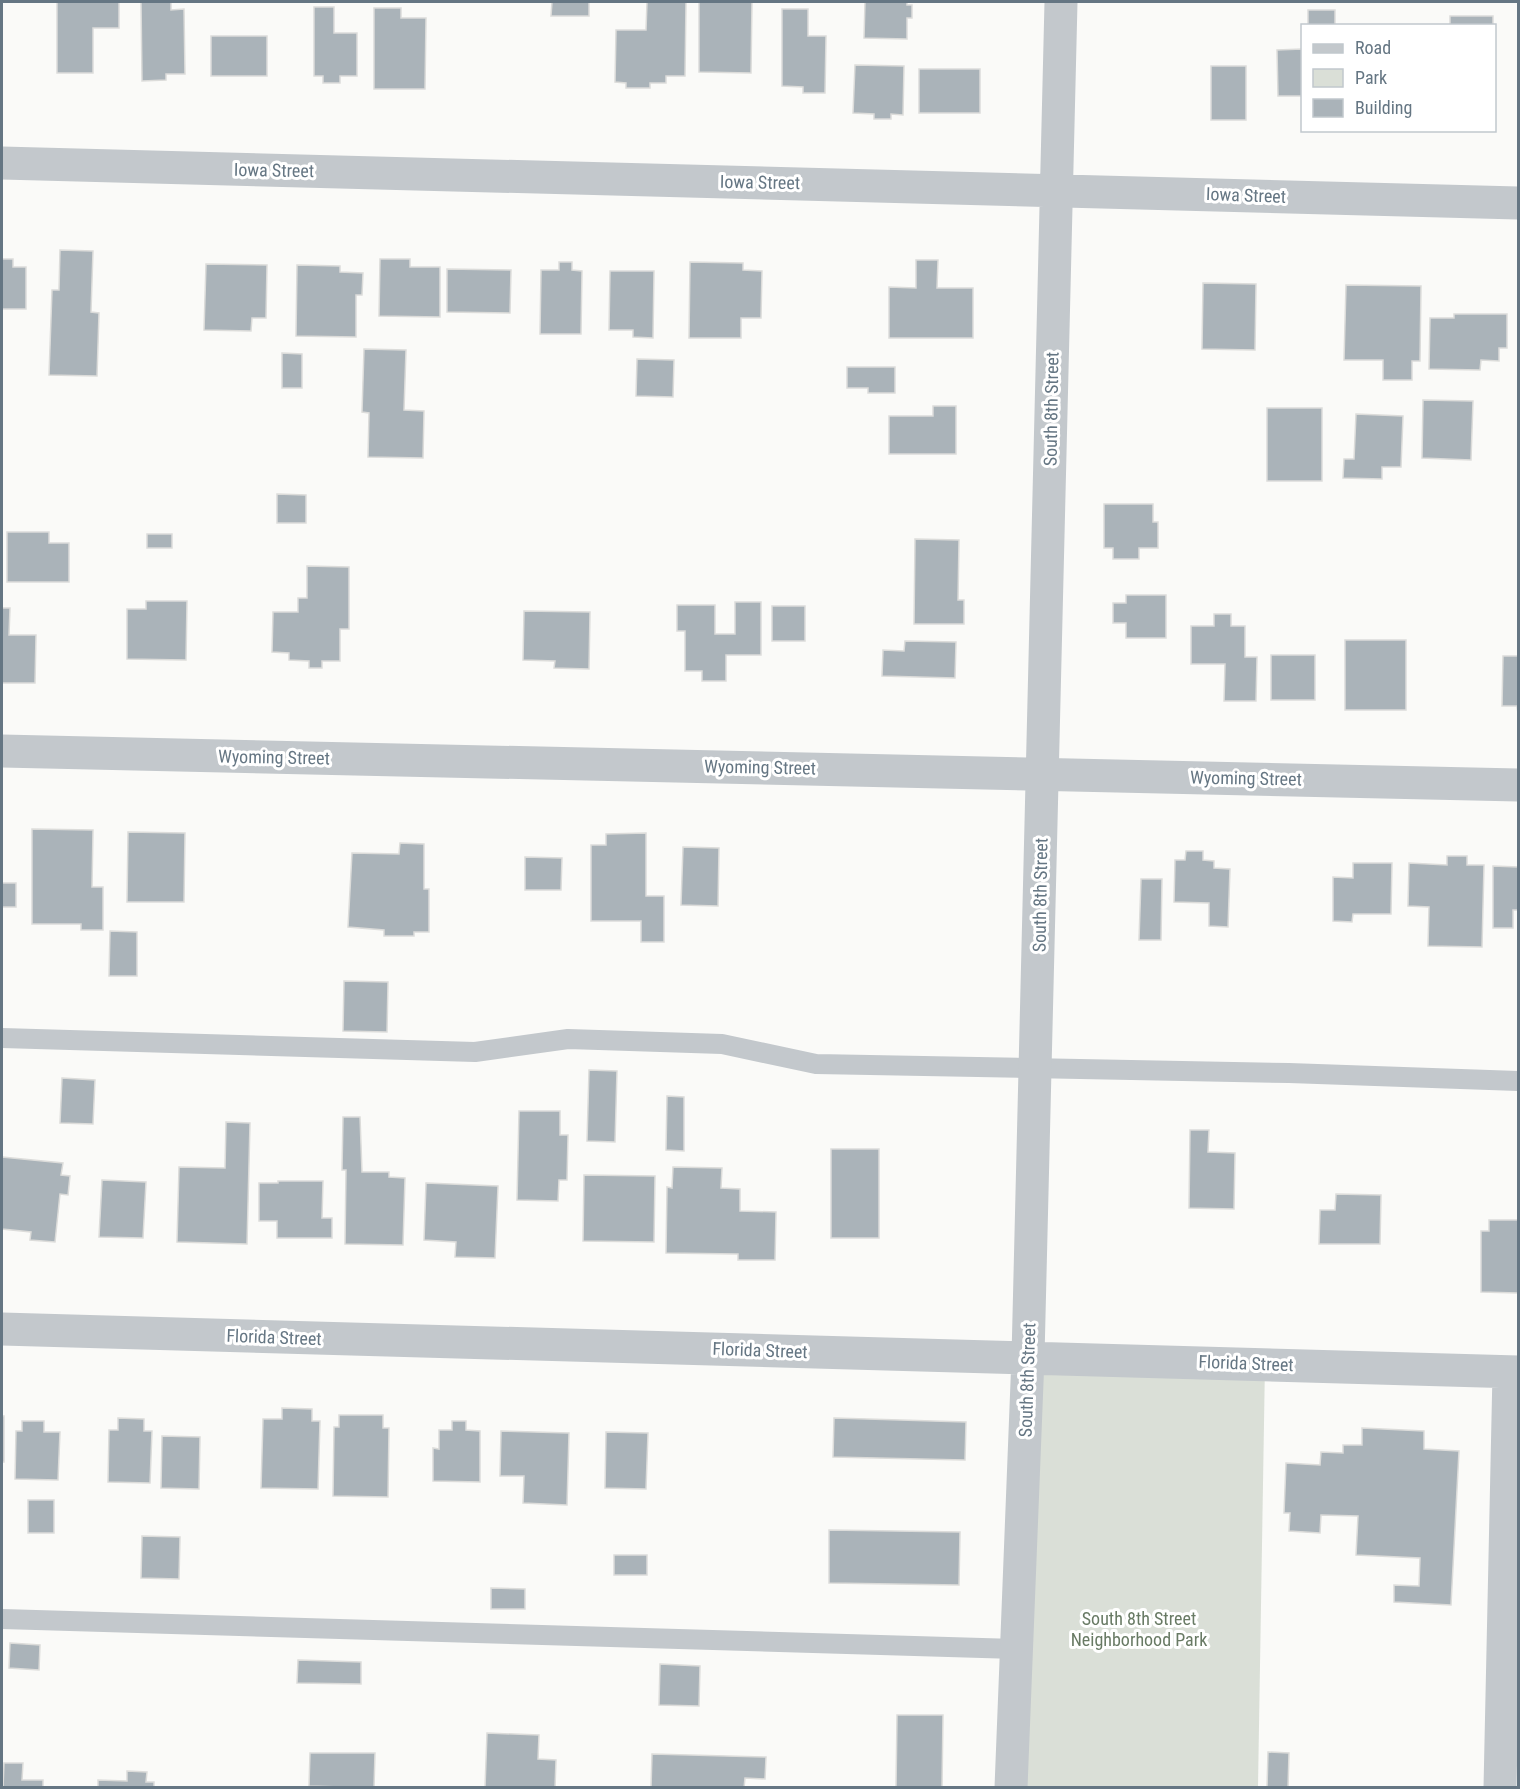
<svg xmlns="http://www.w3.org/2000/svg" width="1520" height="1789" font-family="'Roboto Condensed',sans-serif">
<rect width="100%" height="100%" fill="#fafaf8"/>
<path fill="#dadfd7" d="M1028,1357L1265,1363L1258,1787L1011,1788Z"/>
<path fill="#aab3b9" stroke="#dcdcda" stroke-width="1.5" d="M57,2H119V28H93V73H57Z
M141,2H171V10L184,9L185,74H166V80L142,81Z
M552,2H589V16H551Z
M647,2H686L685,76H666V83H650V88H626V83L615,82L616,30H646Z
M699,2H752L751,73L699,72Z
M865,2H907V5H912V18H907V39L864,38Z
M314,7H334V33H357V76H340V83H323V76H314Z
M374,8H401V18H426L425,89H374Z
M782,9H808V36H826L825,93H803V87L782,86Z
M1308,10H1335V26H1308Z
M1450,16H1493V26H1450Z
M211,36H267V76H211Z
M1302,49V96H1278L1277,50Z
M855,65L904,66L903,115L891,114V119H874V114L853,113Z
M1211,66H1246V120H1211Z
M919,69H980V113H919Z
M60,250L93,251L91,312L99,313L97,376L49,375L52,290H59Z
M2,259H13V267H26V309H2Z
M380,259H410V267H440V317L379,316Z
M916,260H938L937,288H973V338H889V287L916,288Z
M559,262H572V270L582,271L581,334H540L541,270H559Z
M690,262L743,263V270L762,271L761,318H741V338H689Z
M206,264L267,265L266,318H252L251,331L204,330Z
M297,265L340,266V272L363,273L362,295H356V337L296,336Z
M447,269L511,270L510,313L447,312Z
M610,271H654L653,338L633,337V330H609Z
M1203,283L1256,284L1255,350L1202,349Z
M1346,285L1421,286L1420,361H1412V380H1383V360H1344Z
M1454,314H1507V348H1499V361L1481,360L1480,370L1429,369L1430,318H1454Z
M364,349L406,350L404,410L424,411L423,458L368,457L369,413L362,412Z
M282,353L302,354V388H282Z
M637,359L674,360L673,397L636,396Z
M847,367H895V393H868V388H847Z
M1423,400L1473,401L1471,460L1422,458Z
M933,406H956V454H889V416H933Z
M1267,408H1322V481H1267Z
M1356,414L1403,416L1401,467H1382V479L1343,478L1344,459H1354Z
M277,494L306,495V523H277Z
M1104,504H1153V522H1158V548H1139V559H1113V548H1104Z
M7,532H49V543H69V582H7Z
M147,534H172V548H147Z
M915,539L959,540L958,600H964V624H914Z
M307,566L349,567V629H340V661H322V668H309V661L289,660V653L272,652L273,612H298V598H307Z
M1126,595H1166V638H1126V623H1113V603H1126Z
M146,601H187L186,660L127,659V609H146Z
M735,602H761V655H726V681H702V671H685V631H677V605H715V634H735Z
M772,606H805V641H772Z
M2,608H10L9,635H36L35,683H2Z
M524,611L590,612L589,669L554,668L555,661L523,660Z
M1214,614H1231V626H1245V657H1257L1256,701H1224L1225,664H1191V626H1214Z
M1345,640H1406V710H1345Z
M905,641L956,642L955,678L882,676L883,650L904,651Z
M1271,655H1315V700H1271Z
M1503,656H1518V714L1517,706H1502Z
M32,829L93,830L92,887H103V930H81V924H32Z
M128,832L185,833L184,902H127Z
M646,833V896H664V942H641V921H591V845H606V834Z
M400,843L424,844V889H429V932H414V936H384V930L348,927L352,853L399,854Z
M683,847L719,848L718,906L681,905Z
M1186,851H1203V860L1214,861V868L1230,869L1228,927L1209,926V903L1174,902L1175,860H1185Z
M1447,856H1467V865H1484L1482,947L1428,946L1429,907L1408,906L1409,863L1447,865Z
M525,857L562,858L561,890H525Z
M1353,863H1392L1391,914H1353L1352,922L1333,921V877L1353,878Z
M1493,866L1518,867V910H1513V928H1493Z
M1141,879H1162L1161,940H1139Z
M2,883H16V907H2Z
M110,931L137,932V976H109Z
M344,981L388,982L387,1032L343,1031Z
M589,1070L617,1071L615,1142L587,1141Z
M62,1078L95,1080L93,1124L60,1123Z
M667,1096L684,1097V1151L666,1150Z
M519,1111H560V1135H568L567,1180H559L558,1201L517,1200Z
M343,1117H360L362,1172H389V1177L405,1178L403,1245L345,1244L346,1170H342Z
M226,1122L250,1123L247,1244L177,1242L179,1167L225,1168Z
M1190,1130H1209L1208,1152L1235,1153L1234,1209L1189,1208Z
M831,1149H879V1238H831Z
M2,1157L63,1163L61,1175L70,1176L68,1195L60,1194L55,1242L30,1240L31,1232L2,1229Z
M673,1167L722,1168L721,1188L740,1189V1211L776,1212L775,1260H738V1254L666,1253L667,1187L672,1188Z
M584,1175L655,1176L654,1242L583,1241Z
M102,1180L146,1182L143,1238L99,1237Z
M278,1181H323L322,1218H332V1238H277V1221H259V1183H278Z
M426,1183L498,1186L495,1258L455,1257L456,1242L424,1240Z
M1336,1194L1381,1195L1380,1244H1319L1320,1210H1335Z
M1489,1220H1518V1293L1481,1292V1231H1489Z
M282,1408L312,1409V1421H320L318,1489L261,1488L263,1419H282Z
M339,1415H383V1428H389L388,1497L333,1496L334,1427H339Z
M2,1416H4V1462H2Z
M118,1418L144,1419V1431H152L150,1483L108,1482L109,1430H118Z
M834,1418L966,1422L965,1460L833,1457Z
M22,1421H44V1432H60L58,1480L15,1479L16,1431H22Z
M452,1421H466V1430L480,1431V1482L433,1481V1448L439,1449V1430H452Z
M1362,1428L1424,1431V1449L1459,1451L1451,1605L1394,1602V1585L1419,1586L1420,1558L1356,1555L1358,1516L1321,1515L1320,1533L1289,1531L1290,1513H1284L1286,1463L1320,1465L1321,1452L1343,1453V1445H1362Z
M501,1431L569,1433L567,1505L523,1503L524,1476H500Z
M606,1432L648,1433L646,1489L605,1488Z
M162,1436L200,1437L199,1489L161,1488Z
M28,1500H54V1533H28Z
M829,1530L960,1532L959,1585L829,1583Z
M142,1536L180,1537L179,1579L141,1578Z
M614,1555H647V1575H614Z
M491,1588L525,1589V1609H491Z
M10,1643L40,1645L39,1670L9,1668Z
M298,1660L361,1662V1684L297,1683Z
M660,1664L700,1666L699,1706L659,1705Z
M897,1715H943L942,1788H896Z
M487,1733L539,1735L538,1759L556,1760L555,1788H485Z
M1268,1752L1289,1753L1288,1788H1267Z
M310,1753H375L374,1788L309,1786Z
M652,1754L766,1757L765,1779L745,1778L744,1788H651Z
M4,1763H23L22,1780H43V1788H3Z
M127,1771L147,1772L146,1782H154V1788H98V1780L127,1781Z"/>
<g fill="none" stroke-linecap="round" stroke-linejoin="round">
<path stroke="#c3c8cc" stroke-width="20" d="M2,1038L475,1052L568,1039L722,1044L816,1064L1289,1073L1518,1081
M2,1619L1016,1649"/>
<path stroke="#c3c8cc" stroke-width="33" d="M2,163L1518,203
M2,751L1518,785
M2,1329L1518,1372
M1011,1788L1028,1357L1061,2
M1500,1788L1509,1372"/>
</g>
<g text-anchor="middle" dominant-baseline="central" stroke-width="6" stroke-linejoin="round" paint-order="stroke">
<g font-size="18" fill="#657683" stroke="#fff">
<text transform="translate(274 170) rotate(1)">Iowa Street</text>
<text transform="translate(760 182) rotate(1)">Iowa Street</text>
<text transform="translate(1246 195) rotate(2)">Iowa Street</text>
<text transform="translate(1051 409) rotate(-89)">South 8th Street</text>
<text transform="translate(274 757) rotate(1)">Wyoming Street</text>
<text transform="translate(760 767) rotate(1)">Wyoming Street</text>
<text transform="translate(1246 778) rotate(1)">Wyoming Street</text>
<text transform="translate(1040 895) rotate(-89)">South 8th Street</text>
<text transform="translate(274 1337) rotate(2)">Florida Street</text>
<text transform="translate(760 1350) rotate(2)">Florida Street</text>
<text transform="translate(1246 1363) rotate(2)">Florida Street</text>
<text transform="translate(1027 1380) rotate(-88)">South 8th Street</text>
</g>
<g font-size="18" fill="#687a64" stroke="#fff">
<text x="1139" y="1618">South 8th Street<tspan x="1139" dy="21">Neighborhood Park</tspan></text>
</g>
</g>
<rect width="1520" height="1789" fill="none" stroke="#657683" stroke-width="6"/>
<rect x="1301" y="24" width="195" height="108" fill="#ffffff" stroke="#c1c8cd" stroke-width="1.5"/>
<rect x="1313" y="44" width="30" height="9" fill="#c3c8cc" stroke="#c1c8cd" stroke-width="1.5"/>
<text x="1355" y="54" font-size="18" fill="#657683">Road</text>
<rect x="1313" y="69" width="30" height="18" fill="#dadfd7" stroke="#c1c8cd" stroke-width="1.5"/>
<text x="1355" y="84" font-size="18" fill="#657683">Park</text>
<rect x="1313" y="99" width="30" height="18" fill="#aab3b9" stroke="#c1c8cd" stroke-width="1.5"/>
<text x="1355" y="114" font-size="18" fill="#657683">Building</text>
</svg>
